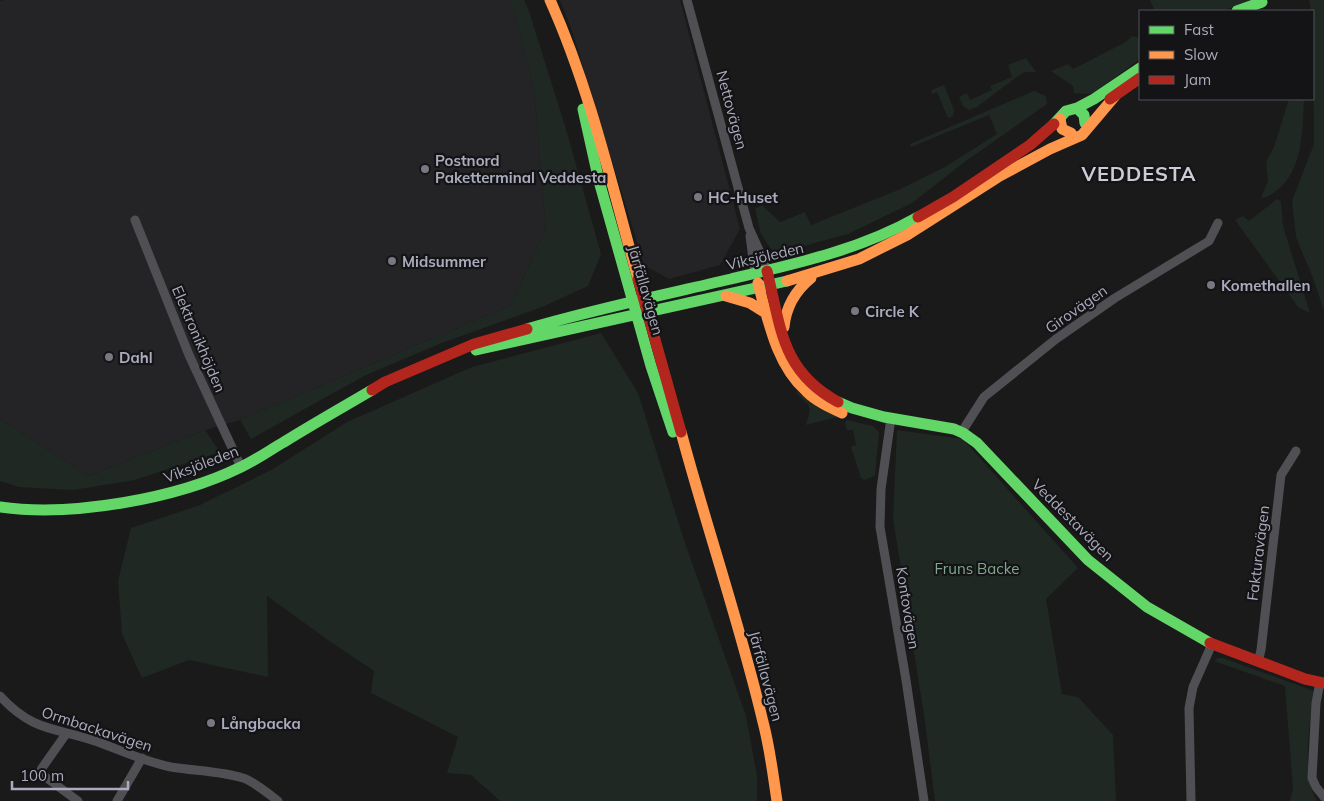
<svg xmlns="http://www.w3.org/2000/svg" width="1324" height="801" font-family="Mulish,sans-serif">
<rect width="100%" height="100%" fill="#1a1a1a"/>
<path fill="#242426" d="M4,0H508L513,8L534,89L546,229L511,305L240,420L205,430L89,476L0,419V1Z
M560,0H680L740,229L720,265L669,279L644,265L572,31Z"/>
<path fill="#1f2823" d="M508,0H524L529,11L568,136L601,254L588,286L542,307L442,343L366,375L251,439L240,420L511,305L546,229L534,89L513,8Z
M1150,0H1254L1222,11H1155Z
M1309,0H1324V311L1313,278L1296,237L1292,201L1314,144L1313,24V11H1311Z
M1132,36L1140,38V59L1095,92L1089,94L1074,93L1073,86L1051,71L1068,64L1073,69L1126,42Z
M1026,58L1036,72H1025L1018,76L977,107L969,110L963,106L959,97L967,93L970,100L992,90L990,86L1012,77L1008,65Z
M944,85L954,110L953,116L948,118L937,92L932,94L931,90Z
M1034,91L1046,96L1047,104L966,161L912,203L848,234L789,250L772,251L761,234L755,209L762,205L780,222L805,212L811,225L898,190L945,167L997,134L989,115L911,147L910,144Z
M1289,99H1304C1302,130 1304,171 1275,192C1270,195 1267,198 1261,198L1268,181L1266,162L1274,147Z
M1277,199L1281,202L1283,226L1310,313L1298,307L1235,220L1243,216L1249,221Z
M601,333L638,393L684,540L746,716L757,776V801H500L471,775L447,773L458,737L371,693L374,671L328,640L267,596L268,677L189,660L142,678L122,634L118,581L131,528L200,505L273,469L347,422L472,367Z
M795,390L811,403L838,417L806,425C815,398 805,407 795,390Z
M0,419L89,476L205,430L220,452L135,480L73,490L19,487L0,481Z
M847,420L873,426L879,432L875,476L864,480L861,478L851,447L856,445L853,430H847L845,423Z
M897,430L963,439L1078,568L1046,599L1062,694L1078,697L1113,735L1116,801H935L925,722L893,518Z
M1218,658H1223L1314,691C1310,721 1301,775 1317,801H1290L1293,789L1285,686L1214,661Z"/>
<g fill="none" stroke-linecap="round" stroke-linejoin="round">
<path stroke="#504f54" stroke-width="9" d="M687,0L749,228L763,259L767,271
M135,220L189,355L241,467
M750,236L755,274
M891,418L881,489L880,527L906,680L924,801
M961,433L984,397L1056,339L1115,298L1209,241L1218,223
M1258,662L1261,650L1281,475L1296,451
M1320,682L1316,703L1312,778L1316,787L1324,797
M0,696C34,733 56,727 98,742C122,751 146,762 171,767C195,771 220,771 243,778C253,781 269,794 278,801
M66,734L42,768L40,773L78,801
M117,801L142,758
M1191,801L1189,708L1193,687L1212,644"/>
<path stroke="#63d668" stroke-width="11" d="M1237,11L1262,2
M1077,108L1084,115L1085,123
M583,109L599,181L651,366L673,432
M1054,124L1066,111L1077,108L1094,99L1140,68
M527,329C594,309 663,295 731,279C795,264 860,250 918,217
M476,350L787,281
M838,402L852,408L884,417L954,429L963,433L977,443L1088,560L1147,607L1210,643
M0,507C72,517 176,499 241,467C256,460 270,450 284,442C313,424 343,407 372,390"/>
<path stroke="#ff974d" stroke-width="11" d="M550,0C590,89 612,186 638,279
M1060,119L1062,129L1071,133
M787,281L859,259L907,235L998,177L1050,149L1082,135L1115,96
M758,283C768,320 776,364 806,391C816,401 829,407 842,413
M726,296L750,303L766,313
M784,327C786,306 795,291 811,278
M681,432C707,529 740,624 763,722C770,748 773,775 777,801"/>
<path stroke="#b3261e" stroke-width="11" d="M1110,99L1140,78
M918,217L953,197L1030,145L1054,124
M767,271C781,327 781,371 838,402
M638,279L681,432
M372,390L385,382L474,344L527,329
M1210,643L1305,679L1324,683"/>
</g>
<g fill="#787883" stroke="#141416" stroke-width="2">
<circle cx="425" cy="169" r="5"/>
<circle cx="698" cy="197" r="5"/>
<circle cx="392" cy="261" r="5"/>
<circle cx="1211" cy="285" r="5"/>
<circle cx="855" cy="311" r="5"/>
<circle cx="109" cy="357" r="5"/>
<circle cx="211" cy="723" r="5"/>
</g>
<g text-anchor="middle" dominant-baseline="central" stroke-width="4.5" stroke-linejoin="round" paint-order="stroke">
<g font-size="15" fill="#aaabbc" stroke="#141416">
<text transform="translate(732 110) rotate(75)">Nettovägen</text>
<text transform="translate(765 256) rotate(-13)">Viksjöleden</text>
<text transform="translate(646 290) rotate(74)">Järfällavägen</text>
<text transform="translate(1076 309) rotate(-35)">Girovägen</text>
<text transform="translate(199 339) rotate(67)">Elektronikhöjden</text>
<text transform="translate(201 464) rotate(-21)">Viksjöleden</text>
<text transform="translate(1073 520) rotate(45)">Veddestavägen</text>
<text transform="translate(1258 553) rotate(-83)">Fakturavägen</text>
<text transform="translate(908 608) rotate(81)">Kontovägen</text>
<text transform="translate(766 676) rotate(75)">Järfällavägen</text>
<text transform="translate(97 729) rotate(18)">Ormbackavägen</text>
</g>
<g font-size="15" font-weight="bold" fill="#aaabbc" stroke="#141416" text-anchor="start">
<text x="435" y="160">Postnord<tspan x="435" dy="17">Paketterminal Veddesta</tspan></text>
<text x="708" y="197">HC-Huset</text>
<text x="402" y="261">Midsummer</text>
<text x="1221" y="285">Komethallen</text>
<text x="865" y="311">Circle K</text>
<text x="119" y="357">Dahl</text>
<text x="221" y="723">Långbacka</text>
</g>
<g font-size="15" fill="#80a88d" stroke="#141416">
<text x="977" y="568">Fruns Backe</text>
</g>
<g font-size="20" font-weight="bold" letter-spacing="1" fill="#ccccd7" stroke="#141416">
<text x="1139" y="173">VEDDESTA</text>
</g>
</g>
<rect x="1139" y="10" width="175" height="90" fill="#141416" stroke="#505058"/>
<rect x="1149" y="26" width="25" height="8" fill="#63d668" stroke="#505058"/>
<text x="1184" y="35" font-size="15" fill="#aaabbc">Fast</text>
<rect x="1149" y="51" width="25" height="8" fill="#ff974d" stroke="#505058"/>
<text x="1184" y="60" font-size="15" fill="#aaabbc">Slow</text>
<rect x="1149" y="76" width="25" height="8" fill="#b3261e" stroke="#505058"/>
<text x="1184" y="85" font-size="15" fill="#aaabbc">Jam</text>
<path d="M12 781v8h116v-8" fill="none" stroke="#aaabbc" stroke-width="2.5"/>
<text x="20" y="781" font-size="15" fill="#aaabbc" stroke="#141416" stroke-width="4" paint-order="stroke">100 m</text>
</svg>
